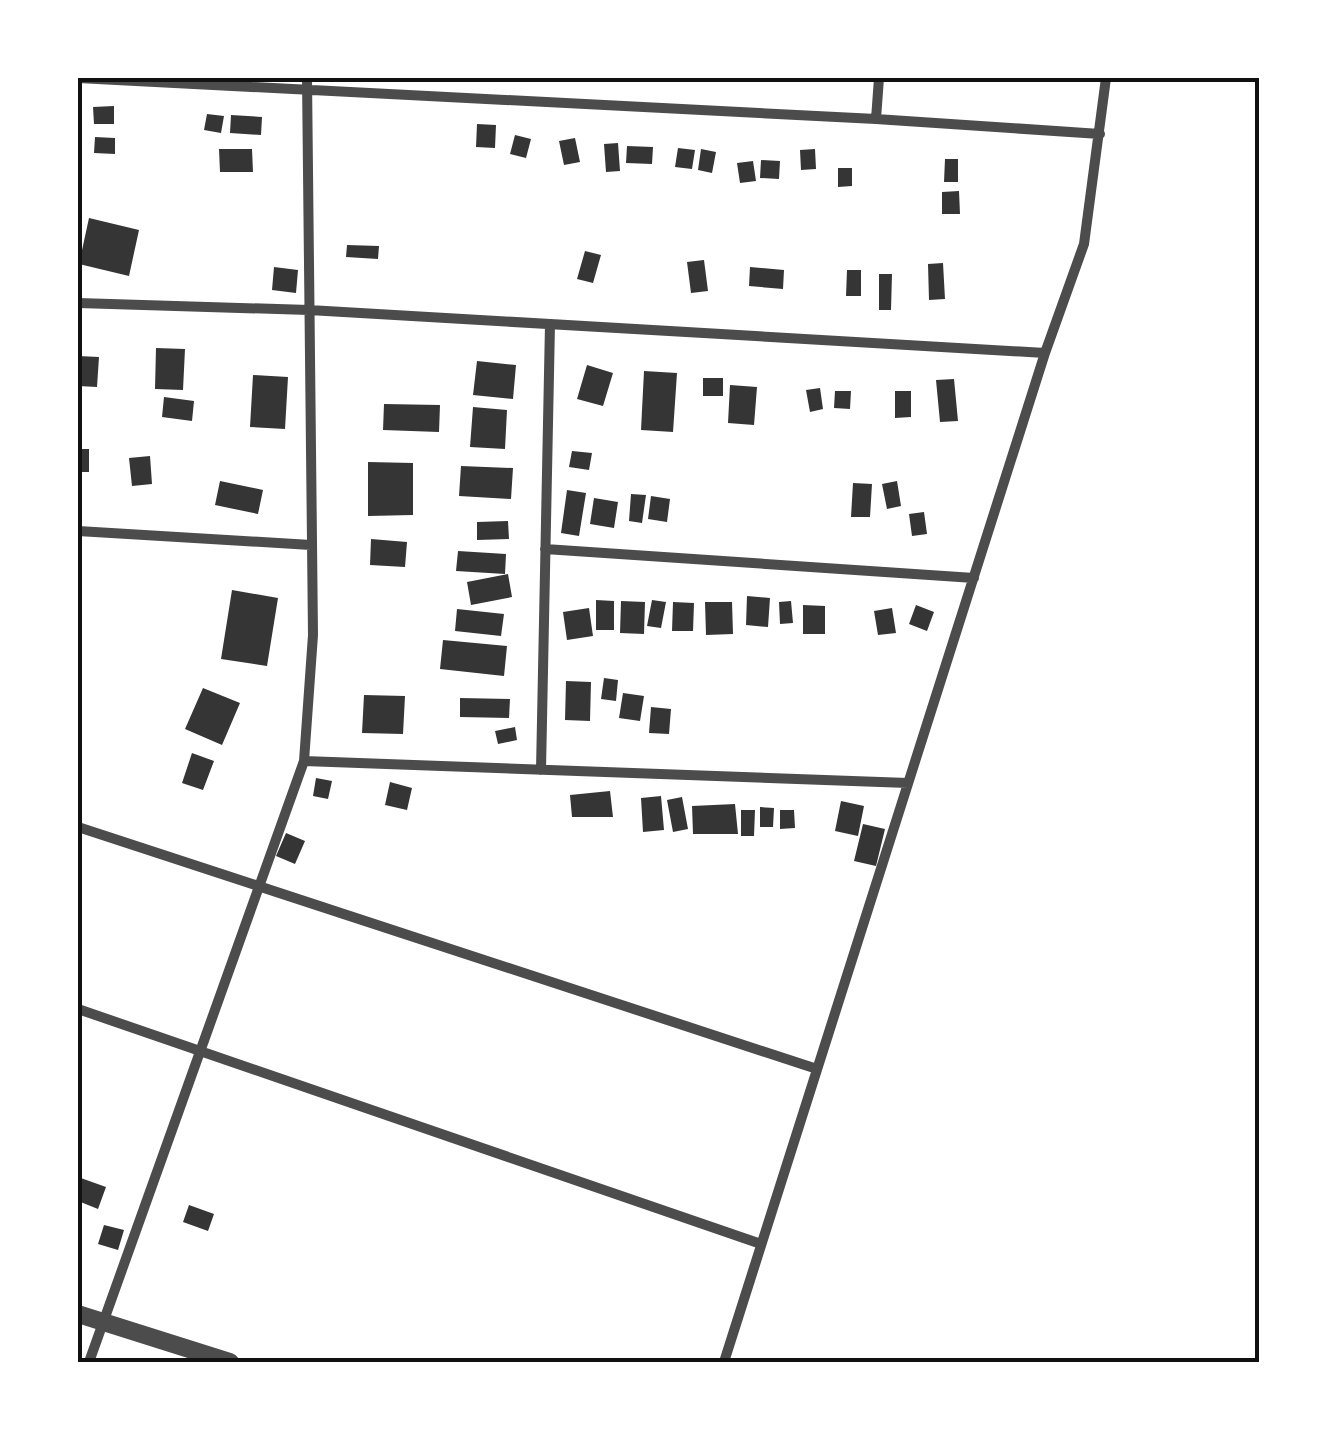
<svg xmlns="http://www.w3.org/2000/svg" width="1337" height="1440" font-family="Raleway,sans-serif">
<rect width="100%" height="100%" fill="#fff"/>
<path fill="#353535" d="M114,106V124H94L93,107Z
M207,114L224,116L221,133L204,130Z
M231,115L262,117L261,135L230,133Z
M477,124L496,125L495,148L476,147Z
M515,135L531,139L526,158L510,154Z
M95,137L115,138V154L94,153Z
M575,138L580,162L564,165L559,141Z
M618,143L620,171L606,172L604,144Z
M627,146L653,147L652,164L626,163Z
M678,148L695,150L692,169L675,167Z
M219,149H252L253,172H220Z
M701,149L716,152L712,173L698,170Z
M815,149L816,169L801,170L800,150Z
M945,159H958V182H944Z
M761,160L780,161L779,179L760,178Z
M753,161L756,181L740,183L737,163Z
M838,168H852V186L838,187Z
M959,191L960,214H942V192Z
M89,218L139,230L129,276L79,264Z
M347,245L379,246L378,259L346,257Z
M585,251L601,255L593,283L577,279Z
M704,260L708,291L691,293L687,262Z
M943,263L945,299L929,300L928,264Z
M274,267L298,270L296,293L272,290Z
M750,267L784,270L783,289L749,286Z
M847,270H861V296H846Z
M879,274H892L891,310H879Z
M156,348L185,349L183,390L155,389Z
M78,356L99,357L97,387L78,386Z
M477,361L516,365L513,399L473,395Z
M587,365L613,373L603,406L577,399Z
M644,371L677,373L673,432L641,430Z
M253,375L288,377L285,429L250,427Z
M703,378H723V396H703Z
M954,379L958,421L940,422L936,380Z
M730,385L757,387L754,425L728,423Z
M820,388L823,409L810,412L806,390Z
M835,391H851L850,409L834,408Z
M895,391H911V417L895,418Z
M164,397L194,401L192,421L162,417Z
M384,404L440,405L439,432L383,430Z
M473,407L507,410L505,449L470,447Z
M78,449H89V472H78Z
M572,451L592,453L589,470L569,467Z
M150,456L152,484L132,486L129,458Z
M368,462L413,463V515L368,516Z
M461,466L513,468L511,499L459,496Z
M220,481L263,490L258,514L215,505Z
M897,481L901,506L887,509L882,484Z
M853,483L872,484L870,517H851Z
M567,490L586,493L579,536L561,533Z
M631,494L646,495L642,523L629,521Z
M651,496L670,499L667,522L648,519Z
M594,498L618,502L614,528L590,524Z
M924,512L927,534L912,536L909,514Z
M508,521L509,539L477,540V522Z
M371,539L407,542L405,567L370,565Z
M458,551L506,554L505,574L456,571Z
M508,574L512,597L471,605L467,582Z
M232,590L278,598L267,666L221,659Z
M747,596L770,598L768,627L746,625Z
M596,600L614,601V630H596Z
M652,600L666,602L661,628L647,626Z
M621,601L645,602L644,634L620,633Z
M791,601L793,623L780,624L779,602Z
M673,602L694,603L693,631H672Z
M705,602H732L733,634L706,635Z
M803,605L825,606V634H803Z
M916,605L934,612L927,631L909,624Z
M589,608L593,636L567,640L563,612Z
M892,608L896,633L878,635L874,611Z
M457,609L504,614L501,636L455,631Z
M443,640L507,646L504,676L440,669Z
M604,678L618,680L616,701L601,699Z
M566,681L591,682L590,721L565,720Z
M203,688L240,703L222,745L185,729Z
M623,693L644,696L640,721L619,718Z
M364,695L405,696L403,734L362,733Z
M460,698L510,699L509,718L460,717Z
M651,707L671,709L669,734L649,733Z
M515,727L517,740L498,744L495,731Z
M192,753L214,761L203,790L182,783Z
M316,778L332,781L328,799L313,796Z
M390,782L412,788L407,810L385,805Z
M610,791L613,817H572L570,795Z
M661,796L664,830L643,832L641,798Z
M682,797L688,829L673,832L667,800Z
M841,801L864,806L858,836L835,831Z
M735,804L738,834H693L692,806Z
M760,807L774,808L773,827H760Z
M741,810H755L754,836H741Z
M780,810H794L795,828L780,829Z
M863,824L885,829L876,866L854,861Z
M286,833L305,841L295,864L276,856Z
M78,1177L106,1187L98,1209L78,1201Z
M189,1205L214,1214L208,1231L183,1222Z
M104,1225L124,1230L118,1250L98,1244Z"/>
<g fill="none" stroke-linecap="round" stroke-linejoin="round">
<path stroke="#4c4c4c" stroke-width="10" d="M78,78L876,119L1100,134
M876,119L879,78
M78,303L309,310L1045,353
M78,531L311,545
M545,549L974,578
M304,761L908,783
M541,770L550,324
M78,827L817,1069
M78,1009L761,1244
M89,1362L304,761L313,635L307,78
M724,1362L1045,353L1084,244L1106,78"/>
<path stroke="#4c4c4c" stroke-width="18" d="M78,1314L230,1362"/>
</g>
<rect width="1337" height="1440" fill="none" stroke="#ffffff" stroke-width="160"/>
<rect x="80" y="80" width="1177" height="1280" fill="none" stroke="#111" stroke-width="4"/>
</svg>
